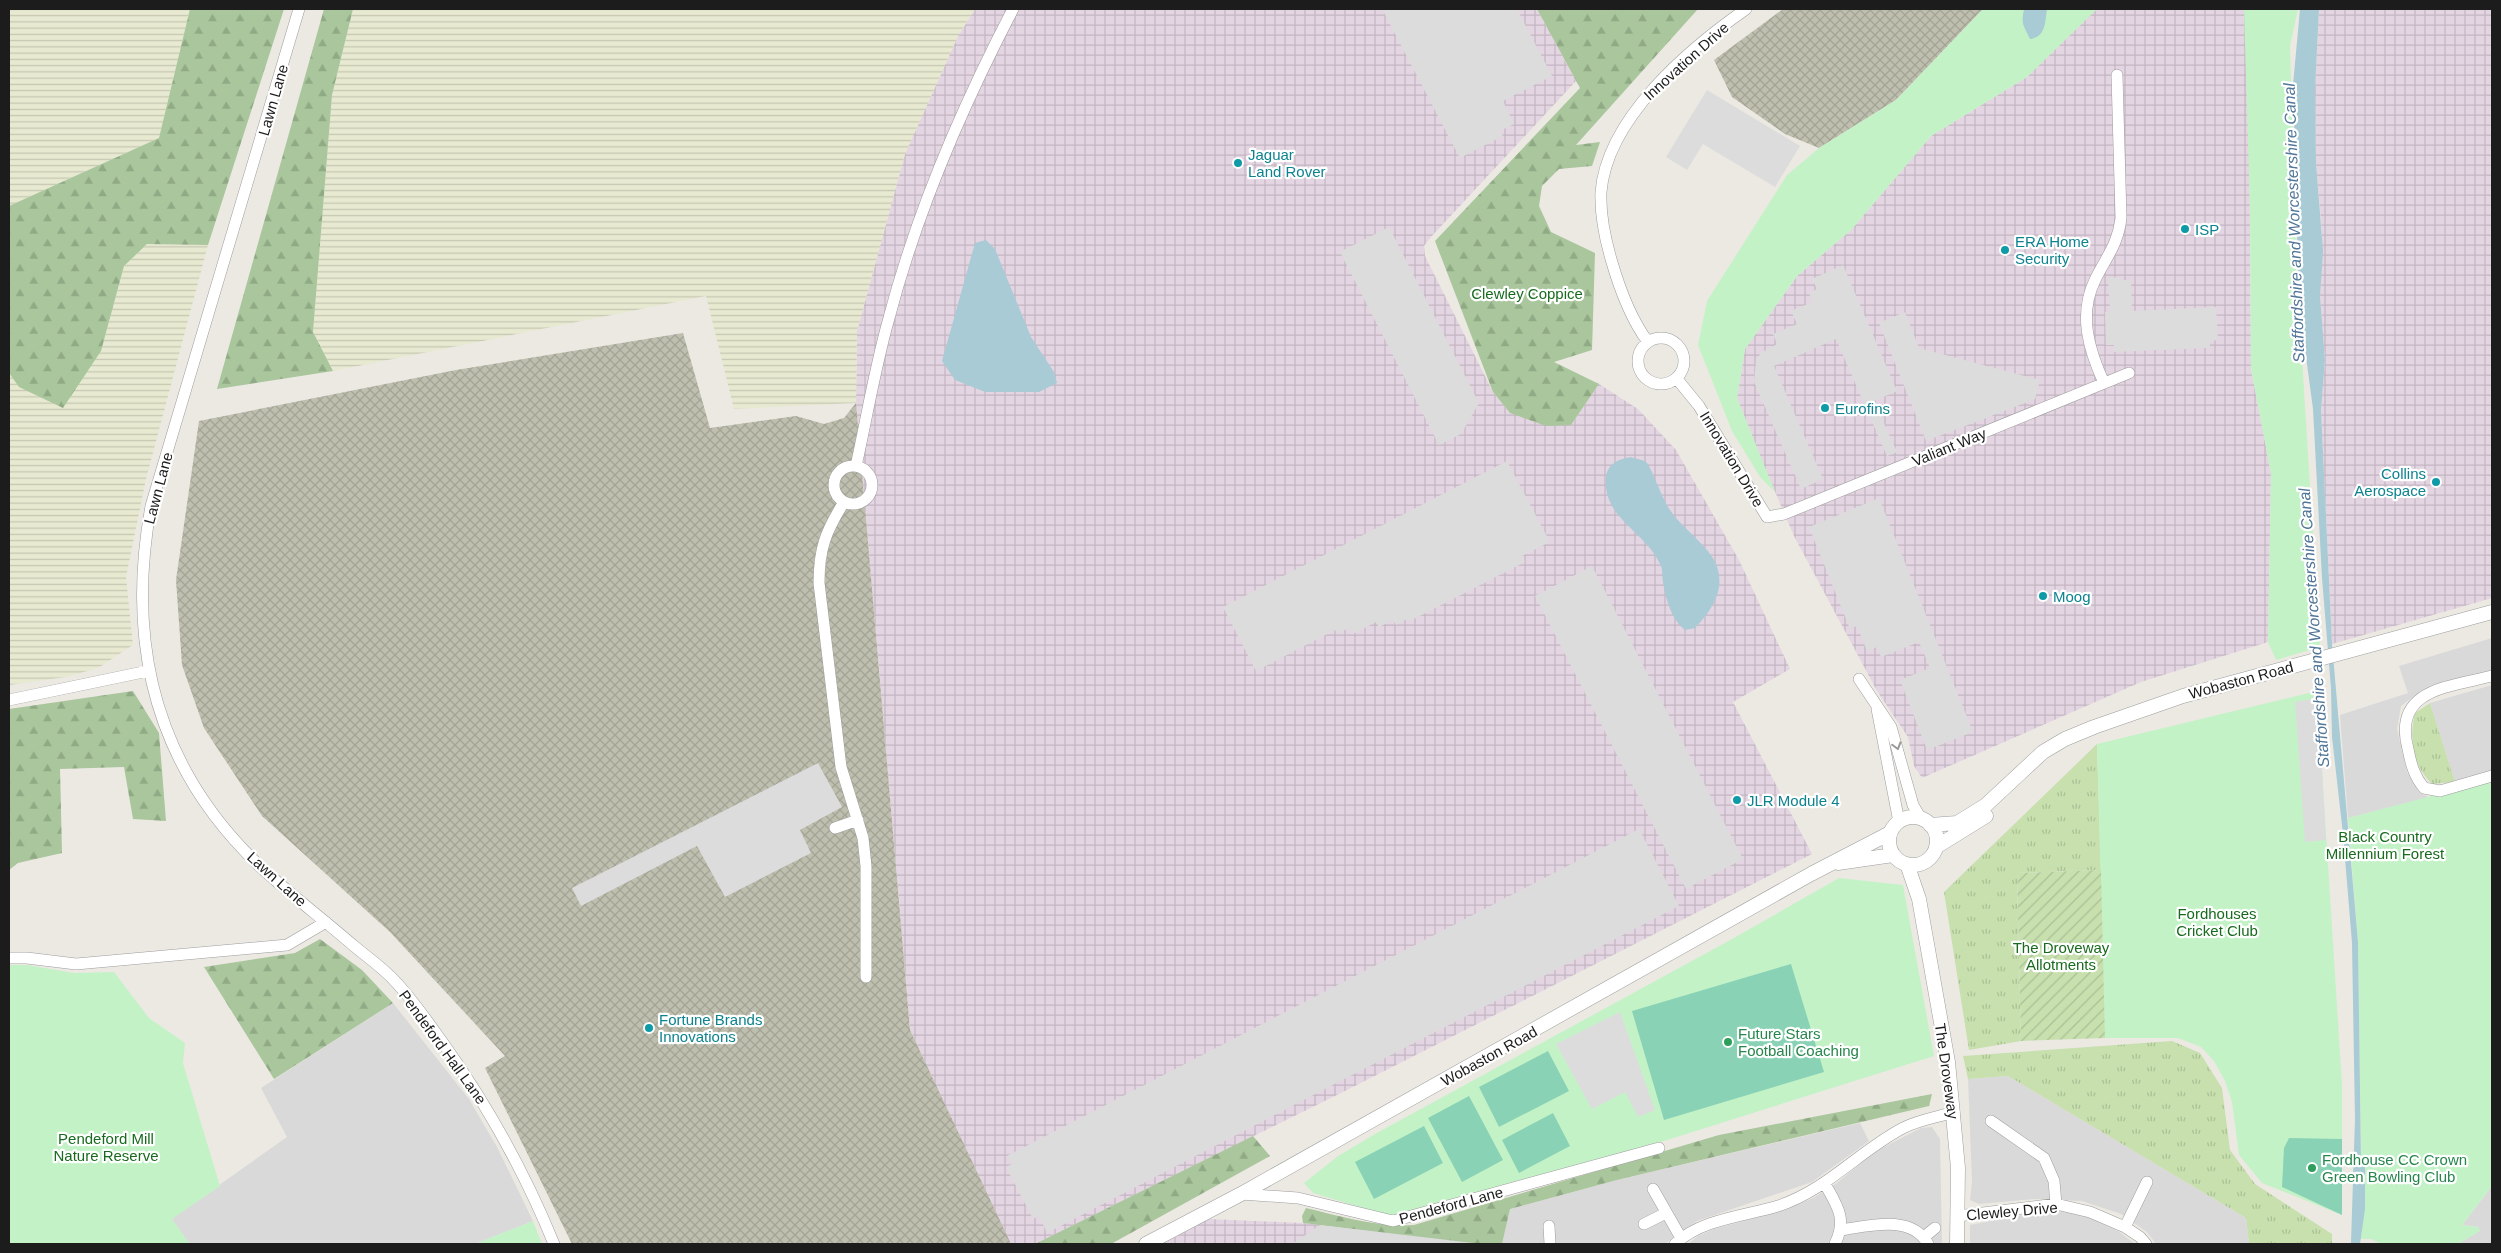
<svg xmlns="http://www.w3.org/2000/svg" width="2501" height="1253" font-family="Helvetica,sans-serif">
<defs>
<pattern id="industrial-grid" width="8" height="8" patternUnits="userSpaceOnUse" patternTransform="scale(1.25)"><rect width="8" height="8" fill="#e4d5e2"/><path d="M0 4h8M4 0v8" fill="none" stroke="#c3b6c1"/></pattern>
<pattern id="construction-cross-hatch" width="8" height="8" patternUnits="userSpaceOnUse" patternTransform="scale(1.25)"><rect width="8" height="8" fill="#bfbfaf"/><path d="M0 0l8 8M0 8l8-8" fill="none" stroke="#a4a496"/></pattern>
<pattern id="farmland-rules" width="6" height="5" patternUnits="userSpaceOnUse" patternTransform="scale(1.25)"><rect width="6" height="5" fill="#e7e9d0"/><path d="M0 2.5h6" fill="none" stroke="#c6c7b2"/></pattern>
<pattern id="grass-tufts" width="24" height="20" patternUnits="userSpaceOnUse" patternTransform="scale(1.25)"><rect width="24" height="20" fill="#c7e0ae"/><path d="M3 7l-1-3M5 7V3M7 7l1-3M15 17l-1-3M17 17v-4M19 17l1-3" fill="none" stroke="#aac095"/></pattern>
<pattern id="forest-firs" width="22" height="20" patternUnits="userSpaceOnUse" patternTransform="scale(1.25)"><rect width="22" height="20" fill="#a9c69c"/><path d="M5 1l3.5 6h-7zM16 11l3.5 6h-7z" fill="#91aa86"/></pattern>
<pattern id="garden-furrows" width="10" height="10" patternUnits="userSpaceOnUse" patternTransform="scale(1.25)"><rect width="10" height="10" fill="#c7e0ae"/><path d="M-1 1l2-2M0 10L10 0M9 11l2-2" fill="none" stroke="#aac095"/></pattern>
</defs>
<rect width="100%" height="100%" fill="#ece9e3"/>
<path fill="#dad9d9" d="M2492,638V670L2441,684L2414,696L2401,706L2397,729L2407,772L2419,792L2430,798L2348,818L2340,715L2408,693L2399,666Z
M2492,685V772L2455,782L2430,703Z
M393,1003L469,1099L497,1147L533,1221L475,1244H190L171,1219L287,1137L261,1088Z
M2008,1076L2246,1218L2249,1244H2156L2147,1232L2121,1214L2082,1201L2035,1199L1979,1204L1970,1200L1972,1182L1968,1079Z
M1860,1123L1869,1141L1812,1182L1697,1221L1665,1244H1502L1510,1209L1617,1180Z
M1932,1127L1940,1139L1942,1244H1688L1698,1236L1714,1229L1787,1209L1813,1198L1837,1183L1874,1152L1921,1128Z
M2492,1186V1244H2458L2479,1231L2478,1227L2462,1225Z
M2048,1210L2082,1214L2118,1231L2135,1244H1970V1225Z"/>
<path fill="url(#industrial-grid)" d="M975,9H1537L1576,81L1431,237L1424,246L1425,256L1493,392L1510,413L1571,425L1599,384L1638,409L1676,450L1739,560L1790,669L1733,702L1812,854L1341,1093L1035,1244H1010L910,1030L856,403L857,331L905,154L958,36Z
M2245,9L2249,97L2251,369L2271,473L2268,642L2141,682L1922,778L1914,766L1908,737L1877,691L1794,536L1764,466L1737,398L1745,349L1797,276L1851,230L1931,136L2027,77L2090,9Z
M2319,9H2492V598L2332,644L2321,410L2325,360L2320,296L2322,234L2316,163L2315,89Z
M1209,1219L1303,1223L1473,1243L1163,1244Z"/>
<path fill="url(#construction-cross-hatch)" d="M1783,9H1983L1896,100L1819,148L1785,134L1732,97L1714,60Z
M683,333L710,428L796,416L824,424L844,418L856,403L910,1030L1011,1244H572L485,1068L505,1056L390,932L262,816L204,728L182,665L176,580L199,421L456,370Z"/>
<path fill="url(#farmland-rules)" d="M9,9H190L159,138L9,206Z
M353,9H975L958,36L905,154L857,331L856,403L734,409L706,296L333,371L313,332L332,95Z
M147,244L208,245L146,479L126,577L133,645L98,668L66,677L9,685V373L19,387L101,351L124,266Z"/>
<path fill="url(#grass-tufts)" d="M2430,703L2455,782L2432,784C2412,765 2409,738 2415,713Z
M2097,744L2101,870L2017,873L2021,1041L1969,1050L1944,892Z
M2172,1041L2200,1053L2222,1088L2230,1150L2255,1184L2332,1234V1244H2249L2246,1218L2008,1076L1968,1079L1963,1056Z"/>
<path fill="url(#forest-firs)" d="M190,9H284L208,245L147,244L124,266L101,351L63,408L19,387L9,373V206L159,138Z
M324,9H353L332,95L313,332L333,371L217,389Z
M1537,9H1698L1576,145L1600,142L1592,166L1559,169L1542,186L1539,206L1551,232L1595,253L1592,350L1554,362L1599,384L1571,425L1546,426L1510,413L1493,392L1435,241L1580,88Z
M133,691L159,733L166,821L133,819L124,767L60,769L62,853L18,863L9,870V709Z
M320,939L362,970L393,1003L274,1079L204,967L295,953Z
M1932,1094L1929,1106L1617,1180L1510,1209L1502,1244H1472L1303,1223L1302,1216L1306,1208C1343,1217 1376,1227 1414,1225L1719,1135Z
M1253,1136L1270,1156L1111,1244H1035Z"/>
<path fill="#c4f2c7" d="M1983,9H2097L2027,77L1931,136L1851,230L1797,276L1745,349L1737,398L1775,492L1760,477L1732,431L1698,345L1707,301L1787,175L1819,148L1896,100Z
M2244,9H2298L2290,46L2296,261L2320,647L2276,660L2268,642L2271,473L2251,369L2250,208Z
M2317,691L2342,1085V1215L2262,1183L2239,1155L2232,1102L2225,1081L2214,1061L2201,1047L2178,1038H2105L2097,744Z
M2492,780V1186L2462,1225L2478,1227L2480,1231L2458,1244H2381L2371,1239H2361L2365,1168L2361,1164L2358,942L2348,818Z
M1839,878L1903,885L1934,1056L1664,1141L1390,1216L1313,1193L1304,1183L1338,1156L1375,1134L1732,939Z
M9,965H27L74,973L114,972L149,1018L185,1043L183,1063L220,1186L172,1219L190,1244H9Z
M533,1221L542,1244H475Z"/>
<path fill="url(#garden-furrows)" d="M2101,870L2105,1038L2021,1041L2017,873Z"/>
<path fill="#89d2b5" d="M1791,964L1824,1072L1664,1120L1632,1011Z
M1548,1051L1569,1091L1499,1127L1479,1087Z
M1469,1096L1503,1160L1462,1182L1428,1118Z
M1553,1113L1570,1146L1519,1173L1502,1140Z
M1424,1126L1443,1163L1374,1199L1355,1162Z
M2289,1138L2342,1139V1215L2282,1187L2284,1148Z"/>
<path fill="#dcdcdc" d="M1382,9H1517L1552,76L1503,101L1514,124L1500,131L1503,136L1460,158Z
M1707,90L1800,146L1775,187L1703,144L1687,170L1666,157Z
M1389,227L1479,403L1461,434L1439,445L1340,252Z
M1843,265L1897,391L1874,401L1897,452L1887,456L1836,339L1774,366L1823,479L1801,489L1754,382L1756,360L1761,353L1777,344L1773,334L1797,324L1791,311L1812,302L1809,293L1817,289L1812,279Z
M2119,277V280H2131L2132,311L2216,307L2218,340L2210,341V348L2114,352V345H2106L2105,312H2110L2108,278Z
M1905,312L1919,348L2040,380L2035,399L1926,441L1879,323Z
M1507,461L1550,542L1522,556L1525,562L1408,622L1407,619L1396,625L1393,620L1379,627L1376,622L1353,634L1349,628L1337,634L1335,630L1256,671L1223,607Z
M1879,498L1973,732L1927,750L1900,680L1930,668L1919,642L1881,657L1877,647L1867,651L1857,626L1850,629L1809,527Z
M1592,566L1743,859L1686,889L1535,596Z
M2318,698L2326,840L2305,842L2295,702Z
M818,763L842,807L800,830L811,853L725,897L697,846L581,906L572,888Z
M1639,829L1679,906L1047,1233L1039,1216L1033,1219L1006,1167L1012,1164L1007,1156Z
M1620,1012L1655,1110L1638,1117L1625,1092L1592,1109L1556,1044Z
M1320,1225L1473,1243L1292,1244Z"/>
<path fill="#a8cbd5" d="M2024,9H2047C2045,22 2046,37 2030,39C2023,24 2021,25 2024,9Z
M2300,9H2319L2315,89L2316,163L2323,251L2320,296L2325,360L2321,410L2332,644L2358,942L2361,1164L2365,1167V1209L2360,1244H2351V1242L2355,1119L2352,943L2343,834L2332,737L2331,688L2322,578L2313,409L2299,304L2293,85Z
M986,240L995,249L1031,337L1054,372L1057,383L1039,392H985L955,380L942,361L975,243Z
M1631,457C1635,459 1642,459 1646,462C1651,466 1663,501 1670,510C1682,529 1714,549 1718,570C1724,593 1710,612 1695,628L1685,630C1671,619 1666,599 1663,582C1662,576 1663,569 1660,564C1645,531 1602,518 1606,477C1608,463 1619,459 1631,457Z"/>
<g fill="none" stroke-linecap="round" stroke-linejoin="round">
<defs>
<path id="minor" d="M299,9L151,506C125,648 158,773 266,872C294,897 325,921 354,946C366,956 380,966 391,977C411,997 427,1021 443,1043C488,1106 525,1173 554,1244
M1638 361a23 23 0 1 1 46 0a23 23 0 1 1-46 0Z
M1648,342C1630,318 1619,287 1611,259C1605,238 1600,214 1601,192C1607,118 1689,49 1746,9
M1677,379L1699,406L1767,517L1784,514L2129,373
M2104,383C2089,350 2078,315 2095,280C2106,257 2118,245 2121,218L2117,75
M856,466C867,417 875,367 889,318C917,211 962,107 1013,9
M834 485a19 19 0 1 1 38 0a19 19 0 1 1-38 0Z
M844,502C826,531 819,548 819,583L841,767L863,838L866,866V977
M2492,676C2449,687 2392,689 2408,749C2411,764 2414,776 2424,788L2440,791L2492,776
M1859,679L1891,727L1913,805L1921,819
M9,700L148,671
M1877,709L1899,822
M835,828L858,820
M9,958H27L76,964L287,945L326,922
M1991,1121L2044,1158L2054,1181L2056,1204
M1825,1184C1838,1207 1847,1219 1835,1244
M1653,1189L1681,1238
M1241,1194L1298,1198L1393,1221L1659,1148
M1958,1216L2056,1204L2090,1212L2125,1227L2140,1237L2146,1244
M1644,1224L1666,1213
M1549,1226L1550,1244
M2125,1227L2147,1182
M1841,1230C1869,1226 1911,1214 1928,1244
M1924,1237L1935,1228
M1675,1244C1701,1219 1745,1216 1778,1206C1827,1190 1859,1151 1903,1128C1918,1120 1938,1117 1954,1112"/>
<path id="tertiary" d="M1889 841a24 24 0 1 1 48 0a24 24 0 1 1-48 0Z
M1930,825L1957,823L1986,805L2043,752L2065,739L2094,727L2183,696L2492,612
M1936,847L1986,816
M1838,863L1893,855
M1907,864L1919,899L1948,1062L1958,1168L1957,1244
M1146,1244L1241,1194L1811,874L1890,833"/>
</defs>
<use href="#minor" stroke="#9d9d9d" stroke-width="12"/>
<use href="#tertiary" stroke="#9d9d9d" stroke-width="15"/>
<use href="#minor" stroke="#fff" stroke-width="11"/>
<use href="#tertiary" stroke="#fff" stroke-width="14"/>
</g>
<defs><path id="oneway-chevron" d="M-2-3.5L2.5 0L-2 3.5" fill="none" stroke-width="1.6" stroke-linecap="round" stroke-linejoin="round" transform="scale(1.25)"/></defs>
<use stroke="#999" href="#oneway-chevron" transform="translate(1897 746) rotate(74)"/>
<g fill="#0f9aa8" stroke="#fff" stroke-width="2">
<circle cx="1238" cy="163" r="5"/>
<circle cx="2185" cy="229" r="5"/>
<circle cx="2005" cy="250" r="5"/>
<circle cx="1825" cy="408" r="5"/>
<circle cx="2436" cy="482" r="5"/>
<circle cx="2043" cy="596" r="5"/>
<circle cx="1737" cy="800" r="5"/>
<circle cx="649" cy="1028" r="5"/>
</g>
<g fill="#2e9e5b" stroke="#fff" stroke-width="2">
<circle cx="1728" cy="1042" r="5"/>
<circle cx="2312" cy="1168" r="5"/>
</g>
<g text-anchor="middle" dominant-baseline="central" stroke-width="4.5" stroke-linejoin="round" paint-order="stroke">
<g font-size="15" fill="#1c1c1c" stroke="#fff">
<text transform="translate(1686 61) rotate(-42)">Innovation Drive</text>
<text transform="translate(273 100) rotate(-74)">Lawn Lane</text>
<text transform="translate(1949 447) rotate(-22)">Valiant Way</text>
<text transform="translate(1732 459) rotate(59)">Innovation Drive</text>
<text transform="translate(158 488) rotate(-75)">Lawn Lane</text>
<text transform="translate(2241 680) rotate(-15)">Wobaston Road</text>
<text transform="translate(277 879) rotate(42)">Lawn Lane</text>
<text transform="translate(443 1047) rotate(54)">Pendeford Hall Lane</text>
<text transform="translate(1489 1056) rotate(-29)">Wobaston Road</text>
<text transform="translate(1947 1071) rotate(82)">The Droveway</text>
<text transform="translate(1451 1205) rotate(-15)">Pendeford Lane</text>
<text transform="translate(2012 1211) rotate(-5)">Clewley Drive</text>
</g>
<g font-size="15" fill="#0d838f" stroke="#fff" text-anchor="start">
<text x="1248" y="154">Jaguar<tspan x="1248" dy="17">Land Rover</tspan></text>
<text x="2195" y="229">ISP</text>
<text x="2015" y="241">ERA Home<tspan x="2015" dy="17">Security</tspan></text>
<text x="1835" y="408">Eurofins</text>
<text x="2426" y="473" text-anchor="end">Collins<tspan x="2426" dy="17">Aerospace</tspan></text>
<text x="2053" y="596">Moog</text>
<text x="1747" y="800">JLR Module 4</text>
<text x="659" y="1019">Fortune Brands<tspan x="659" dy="17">Innovations</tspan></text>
</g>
<g font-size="15" fill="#186b1e" stroke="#fff">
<text x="1527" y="293">Clewley Coppice</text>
<text x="2385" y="836">Black Country<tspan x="2385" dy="17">Millennium Forest</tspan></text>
<text x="2217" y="913">Fordhouses<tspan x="2217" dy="17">Cricket Club</tspan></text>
<text x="2061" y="947">The Droveway<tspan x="2061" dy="17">Allotments</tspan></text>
<text x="106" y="1138">Pendeford Mill<tspan x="106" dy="17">Nature Reserve</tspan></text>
</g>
<g font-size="15" fill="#27864d" stroke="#fff" text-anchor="start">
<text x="1738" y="1033">Future Stars<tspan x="1738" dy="17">Football Coaching</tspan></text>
<text x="2322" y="1159">Fordhouse CC Crown<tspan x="2322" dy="17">Green Bowling Club</tspan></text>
</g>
<g font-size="16" font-style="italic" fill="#517698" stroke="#fff">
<text transform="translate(2294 223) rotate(-92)">Staffordshire and Worcestershire Canal</text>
<text transform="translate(2314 628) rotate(-94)">Staffordshire and Worcestershire Canal</text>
</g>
</g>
<rect width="2501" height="1253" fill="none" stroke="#1c1c1c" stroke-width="20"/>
</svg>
